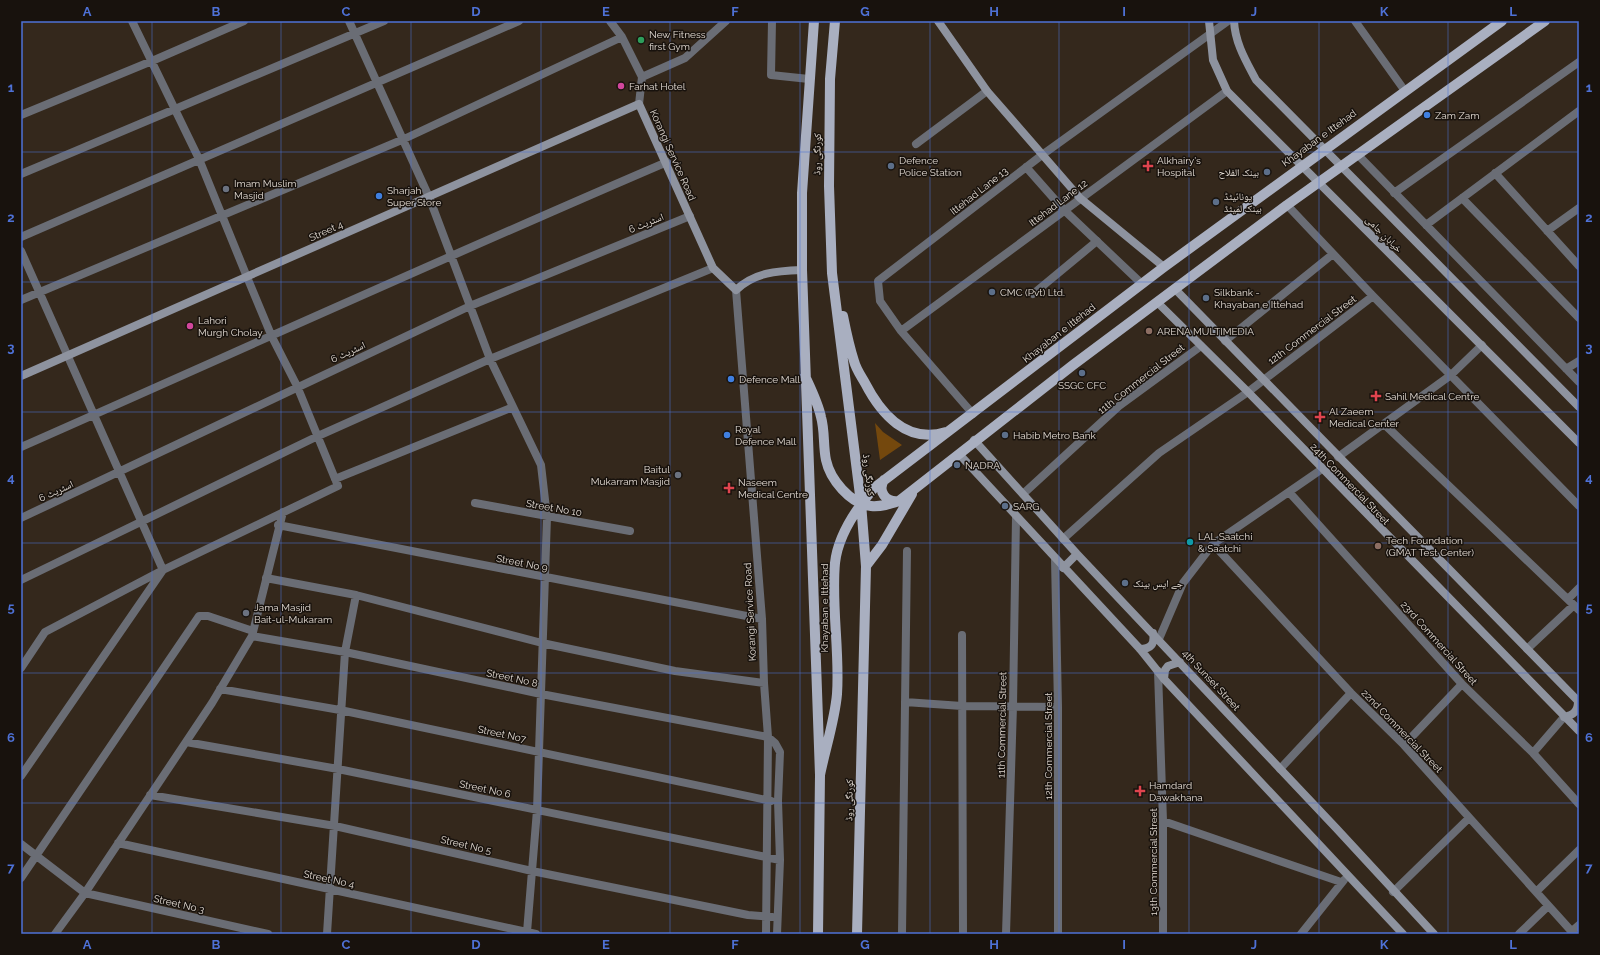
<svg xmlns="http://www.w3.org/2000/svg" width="1600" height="955" font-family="Raleway,'Noto Naskh Arabic',sans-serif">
<rect width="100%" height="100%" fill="#34281c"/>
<path fill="#74480d" d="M875,423L883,432L902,445L880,460Z"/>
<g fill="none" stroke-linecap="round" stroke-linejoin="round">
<path stroke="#6a6d75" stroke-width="8" d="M916,144L987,91
M1033,294L1097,241"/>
<path stroke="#6a6d75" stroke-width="8" d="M349,21L429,197L490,359L541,465L547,517L537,810L527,932
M610,21L622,37L642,77L639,104
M772,21L771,75L809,79
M1355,21L1405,91
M642,77L685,58L726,21
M21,115L152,61L244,21
M1357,154L1579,382
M1026,167L1064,210L1142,284
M1495,173L1579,266
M21,174L384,21
M1394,193L1579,62
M1462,198L1579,318
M1287,205L1373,296L1579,506
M1426,225L1579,111
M1547,231L1579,208
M21,237L519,21
M21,251L163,570L21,776
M736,290L762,619L764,683L768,737L766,934
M21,300L404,139L622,37
M901,331L1227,91
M1225,341L1333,254
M1566,369L1579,361
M973,414L901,331L880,301L878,281L1042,155L1228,21
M1384,424L1579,610
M21,447C236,352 450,255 667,162
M1338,457L1451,375L1482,345
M335,479L513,407
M1289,492L1462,684L1533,753L1579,804
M1023,494L1119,406L1201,346
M475,503L630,531
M21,518L470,306L690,216
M278,525L762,619
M1063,539L1159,453L1248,392L1373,296
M1213,544L1351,693L1404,745L1574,934
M1055,559L1058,707V934
M266,578L356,595L542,643L675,671L764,683
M21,580L318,436L490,359L713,268
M1568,599L1579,588
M962,635L963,934
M252,636L345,652L541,694L768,737L775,743L780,752L778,801L780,860L777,934
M1159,639L1183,583L1213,544L1322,469
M1527,649L1574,605
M21,668L45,632L163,570L338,486L297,386L272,337L247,277L199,159L132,21
M1158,671L1163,821V934
M220,689L340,710L771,801
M905,702L962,706L1058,707
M186,742L338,769L780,860
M1404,745L1462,684
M1533,753L1564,717
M1280,769L1351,693
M150,795L335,826L532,871L748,915L772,917
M1163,821L1341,882
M118,843L536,934
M21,844L85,893L268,934
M21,878L199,616H208L253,631
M1537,891L1579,850
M1393,892L1469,818
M1572,931L1579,925
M55,934L85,893L212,703L252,636L283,512
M327,934L345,652L356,595
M902,934L907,551
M1006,934L1013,706L1016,517
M1301,934L1344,880
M1519,934L1548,906"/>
<path stroke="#8e939f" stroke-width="8" d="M938,21L987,91L1080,198L1164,267
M1209,21L1213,60L1227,91L1579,443
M1234,21C1235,43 1246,61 1256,80L1579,407
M1175,289L1579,702
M1157,302L1248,392L1579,731
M21,376L639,104L713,268L736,290C755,272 777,271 802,270
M974,440L1077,554L1336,828L1434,934
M959,454L1140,649L1164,679L1403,934
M1063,568L1077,554
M1140,649C1151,649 1155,644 1153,633
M1164,679L1165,670L1168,666L1180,662
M1564,717C1574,715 1578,711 1578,701"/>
<path stroke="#a9afc0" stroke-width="10" d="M814,21L802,193V270L820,775L818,934
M835,21L830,79L829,186L832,273L861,503L866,566L857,934
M843,316C846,331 849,346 854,361C856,369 861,376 865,383C881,414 907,444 946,432
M805,376C811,389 818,403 821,417C825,431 823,446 826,460C830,479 850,504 871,506C881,507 890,504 899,501L1073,365L1287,205L1545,21
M884,480C877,491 886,503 899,501
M866,566L882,545L912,494
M820,775C825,750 835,719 837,694C840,652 831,605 835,563C838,535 856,509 874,488L1164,267L1502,21"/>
</g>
<path fill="none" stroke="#4e71d6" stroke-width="1" stroke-opacity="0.55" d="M152,21V934M281,21V934M411,21V934M541,21V934M670,21V934M800,21V934M930,21V934M1059,21V934M1189,21V934M1319,21V934M1448,21V934M21,152H1579M21,282H1579M21,412H1579M21,543H1579M21,673H1579M21,803H1579"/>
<circle fill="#2e9e5b" stroke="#18120d" stroke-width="1.5" cx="641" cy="40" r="4"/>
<g fill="#d1479c" stroke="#18120d" stroke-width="1.5">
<circle cx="621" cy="86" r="4"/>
<circle cx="190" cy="326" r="4"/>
</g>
<g fill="#3f7fe0" stroke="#18120d" stroke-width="1.5">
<circle cx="1427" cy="115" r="4"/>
<circle cx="379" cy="196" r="4"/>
<circle cx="731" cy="379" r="4"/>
<circle cx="727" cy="435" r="4"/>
</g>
<g fill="#5c6f8a" stroke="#18120d" stroke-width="1.5">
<circle cx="891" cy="166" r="4"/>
<circle cx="1267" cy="172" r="4"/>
<circle cx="1216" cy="202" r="4"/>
<circle cx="992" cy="292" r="4"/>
<circle cx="1206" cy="298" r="4"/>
<circle cx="1082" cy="373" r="4"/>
<circle cx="1005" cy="435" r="4"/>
<circle cx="957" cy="465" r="4"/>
<circle cx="1005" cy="506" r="4"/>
<circle cx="1125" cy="583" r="4"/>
</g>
<g fill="#e0444e" stroke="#18120d" stroke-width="1.5">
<path d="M1146 160h4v4h4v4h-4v4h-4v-4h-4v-4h4z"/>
<path d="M1374 390h4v4h4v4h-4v4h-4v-4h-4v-4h4z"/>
<path d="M1318 411h4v4h4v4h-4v4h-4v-4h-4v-4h4z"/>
<path d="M727 482h4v4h4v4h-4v4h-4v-4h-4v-4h4z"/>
<path d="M1138 785h4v4h4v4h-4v4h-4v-4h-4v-4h4z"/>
</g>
<g fill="#6b7280" stroke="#18120d" stroke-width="1.5">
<circle cx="226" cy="189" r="4"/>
<circle cx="678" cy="475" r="4"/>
<circle cx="246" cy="613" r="4"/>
</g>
<g fill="#8d6e63" stroke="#18120d" stroke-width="1.5">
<circle cx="1149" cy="331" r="4"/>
<circle cx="1378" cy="546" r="4"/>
</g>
<circle fill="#0f9aa8" stroke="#18120d" stroke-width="1.5" cx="1190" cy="542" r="4"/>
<g text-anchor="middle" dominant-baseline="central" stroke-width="3" stroke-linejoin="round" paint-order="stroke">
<g font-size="10" fill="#e2dad2" stroke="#18120d" text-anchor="start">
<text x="649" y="34">New Fitness<tspan x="649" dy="12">first Gym</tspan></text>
<text x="629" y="86">Farhat Hotel</text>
<text x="1435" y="115">Zam Zam</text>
<text x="899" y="160">Defence<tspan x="899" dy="12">Police Station</tspan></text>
<text x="1157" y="160">Alkhairy's<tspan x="1157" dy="12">Hospital</tspan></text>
<text x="1259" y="172" text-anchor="end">بینک الفلاح</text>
<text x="234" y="183">Imam Muslim<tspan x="234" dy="12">Masjid</tspan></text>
<text x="387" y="190">Sharjah<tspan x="387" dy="12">Super Store</tspan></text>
<text x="1224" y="196">یونائیٹڈ<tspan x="1224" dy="12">بینک لمیٹڈ</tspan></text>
<text x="1000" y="292">CMC (Pvt) Ltd.</text>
<text x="1214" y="292">Silkbank -<tspan x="1214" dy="12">Khayaban e Ittehad</tspan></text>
<text x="198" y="320">Lahori<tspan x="198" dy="12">Murgh Cholay</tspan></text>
<text x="1157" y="331">ARENA MULTIMEDIA</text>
<text x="739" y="379">Defence Mall</text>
<text x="1082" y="385" text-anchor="middle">SSGC CFC</text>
<text x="1385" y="396">Sahil Medical Centre</text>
<text x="1329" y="411">Al Zaeem<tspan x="1329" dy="12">Medical Center</tspan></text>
<text x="735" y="429">Royal<tspan x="735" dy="12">Defence Mall</tspan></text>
<text x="1013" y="435">Habib Metro Bank</text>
<text x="965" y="465">NADRA</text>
<text x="670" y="469" text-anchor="end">Baitul<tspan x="670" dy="12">Mukarram Masjid</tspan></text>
<text x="738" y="482">Naseem<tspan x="738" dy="12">Medical Centre</tspan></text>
<text x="1013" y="506">SARG</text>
<text x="1198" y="536">LAL Saatchi<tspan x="1198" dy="12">&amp; Saatchi</tspan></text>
<text x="1386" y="540">Tech Foundation<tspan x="1386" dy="12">(GMAT Test Center)</tspan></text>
<text x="1133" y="583">جے ایس بینک</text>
<text x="254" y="607">Jama Masjid<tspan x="254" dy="12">Bait-ul-Mukaram</tspan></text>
<text x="1149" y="785">Hamdard<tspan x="1149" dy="12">Dawakhana</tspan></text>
</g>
<g font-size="10" fill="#e2dad2" stroke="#18120d">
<text transform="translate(1319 138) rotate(-36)">Khayaban e Ittehad</text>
<text transform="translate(817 154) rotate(-89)">کورنگی روڈ</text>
<text transform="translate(673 155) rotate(66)">Korangi Service Road</text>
<text transform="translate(979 191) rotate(-38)">Ittehad Lane 13</text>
<text transform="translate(1058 203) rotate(-37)">Ittehad Lane 12</text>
<text transform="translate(646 223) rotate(-22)">اسٹریٹ 6</text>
<text transform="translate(326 231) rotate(-24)">Street 4</text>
<text transform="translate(1384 234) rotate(45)">خیابانِ جامی</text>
<text transform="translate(1312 330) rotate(-37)">12th Commercial Street</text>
<text transform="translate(1059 333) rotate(-38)">Khayaban e Ittehad</text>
<text transform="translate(348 352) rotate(-25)">اسٹریٹ 6</text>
<text transform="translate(1141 379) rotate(-38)">11th Commercial Street</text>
<text transform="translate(869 475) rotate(83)">کورنگی روڈ</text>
<text transform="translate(1350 484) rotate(46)">24th Commercial Street</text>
<text transform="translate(56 491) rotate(-25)">اسٹریٹ 6</text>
<text transform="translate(554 508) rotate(10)">Street No 10</text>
<text transform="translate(522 563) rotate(11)">Street No 9</text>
<text transform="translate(824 608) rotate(-90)">Khayaban e Ittehad</text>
<text transform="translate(750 612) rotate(-93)">Korangi Service Road</text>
<text transform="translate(1439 643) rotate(48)">23rd Commercial Street</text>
<text transform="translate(512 678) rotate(12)">Street No 8</text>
<text transform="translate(1211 680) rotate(47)">4th Sunset Street</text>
<text transform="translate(1002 725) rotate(-89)">11th Commercial Street</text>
<text transform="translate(1402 731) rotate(46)">22nd Commercial Street</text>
<text transform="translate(502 734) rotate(12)">Street No7</text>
<text transform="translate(1048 746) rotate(-90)">12th Commercial Street</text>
<text transform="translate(485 789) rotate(12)">Street No 6</text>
<text transform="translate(849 800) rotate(-89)">کورنگی روڈ</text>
<text transform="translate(466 845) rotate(13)">Street No 5</text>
<text transform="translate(1153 862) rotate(-90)">13th Commercial Street</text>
<text transform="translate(329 879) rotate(12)">Street No 4</text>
<text transform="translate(179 904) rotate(13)">Street No 3</text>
</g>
</g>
<rect width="1600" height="955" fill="none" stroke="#18120d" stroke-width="44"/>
<rect x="22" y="22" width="1556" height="911" fill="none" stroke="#4e71d6" stroke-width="1.5"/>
<g font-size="13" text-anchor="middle" font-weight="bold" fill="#4e71d6">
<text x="87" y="16">A</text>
<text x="216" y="16">B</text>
<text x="346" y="16">C</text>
<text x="476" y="16">D</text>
<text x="606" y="16">E</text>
<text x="735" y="16">F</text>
<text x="865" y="16">G</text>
<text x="994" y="16">H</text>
<text x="1124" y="16">I</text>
<text x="1254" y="16">J</text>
<text x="1384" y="16">K</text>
<text x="1513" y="16">L</text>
<text x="11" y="92">1</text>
<text x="1589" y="92">1</text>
<text x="11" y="222">2</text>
<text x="1589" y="222">2</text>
<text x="11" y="352">3</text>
<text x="1589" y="352">3</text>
<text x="11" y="482">4</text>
<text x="1589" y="482">4</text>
<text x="11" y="612">5</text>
<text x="1589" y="612">5</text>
<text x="11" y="742">6</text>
<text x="1589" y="742">6</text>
<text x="11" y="872">7</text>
<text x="1589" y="872">7</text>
<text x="87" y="949">A</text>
<text x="216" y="949">B</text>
<text x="346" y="949">C</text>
<text x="476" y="949">D</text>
<text x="606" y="949">E</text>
<text x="735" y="949">F</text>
<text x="865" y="949">G</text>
<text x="994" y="949">H</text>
<text x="1124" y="949">I</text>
<text x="1254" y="949">J</text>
<text x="1384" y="949">K</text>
<text x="1513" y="949">L</text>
</g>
</svg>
